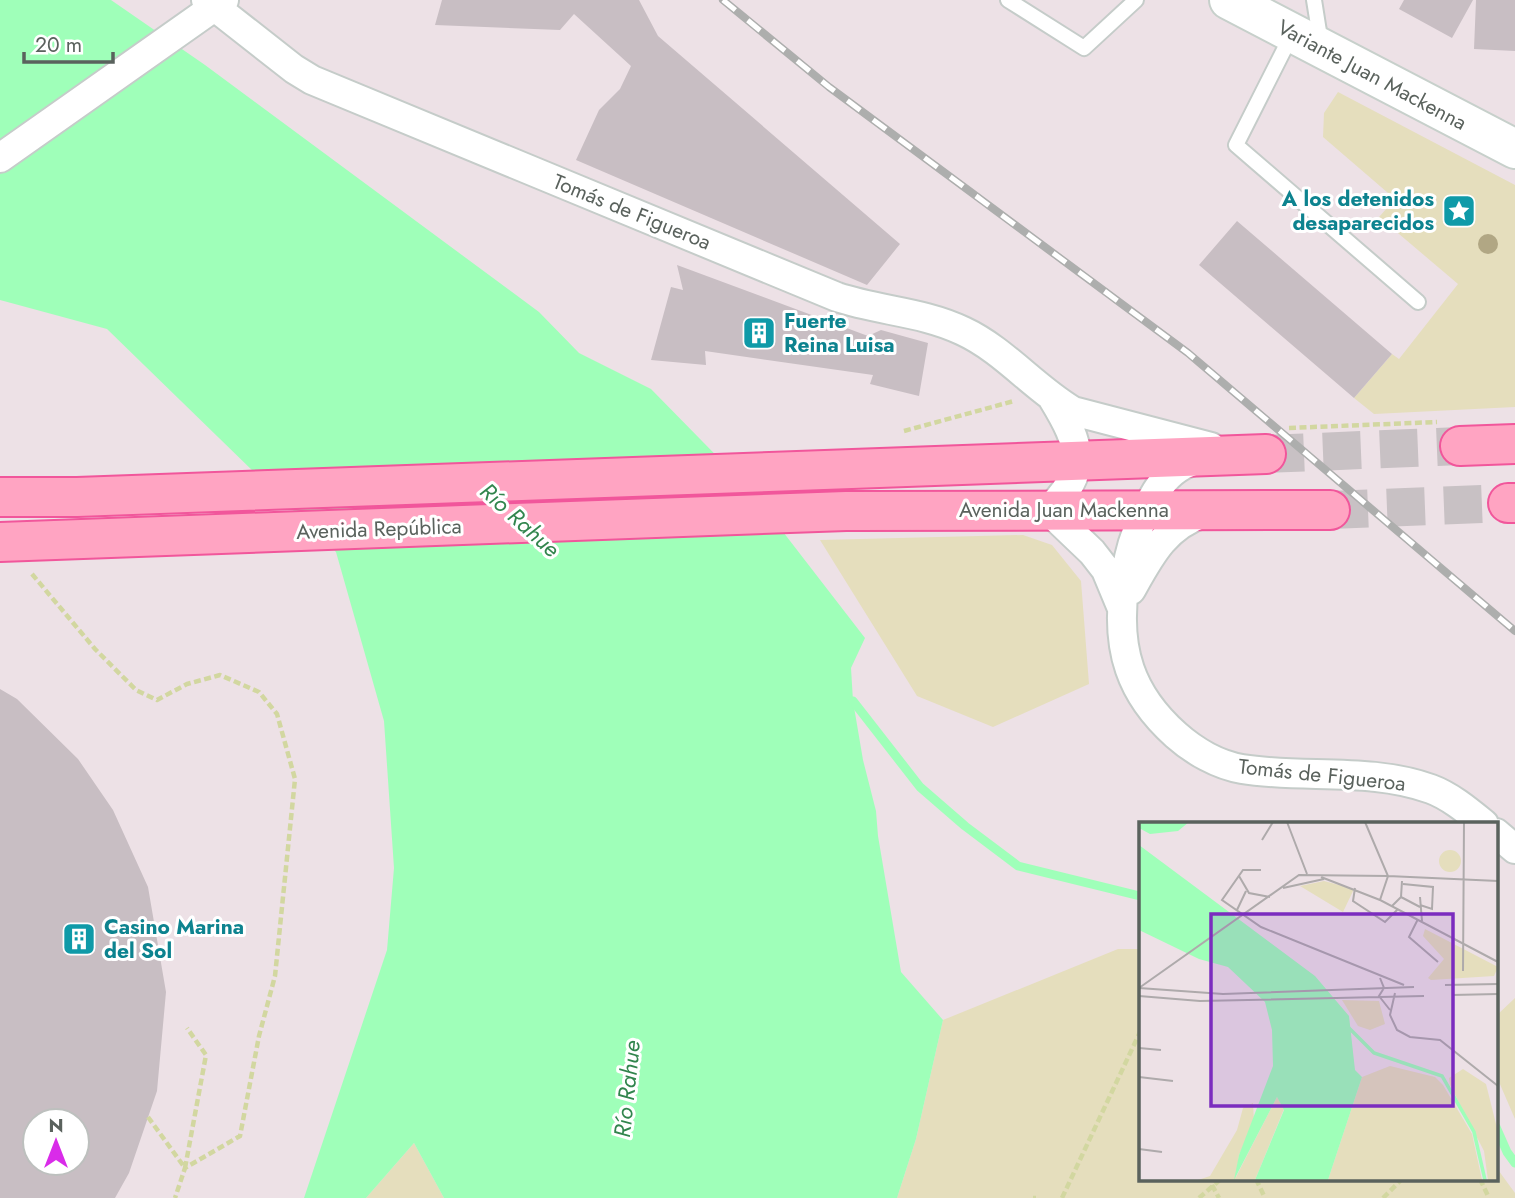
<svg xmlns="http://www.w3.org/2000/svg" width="1515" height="1198" font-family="Jost,sans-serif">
<rect width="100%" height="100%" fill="#ede1e6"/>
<path fill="#e5debd" d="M1338,92L1515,185V407L1374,414L1354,398L1392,354L1399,359L1458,284L1379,217L1395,199L1323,137L1324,113Z
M1023,535L1052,545L1081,581L1089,684L993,727L917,696L820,540Z
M1118,949H1140V1179H1496V1167L1515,1193V1198H897L916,1139L943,1020Z
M1515,998V1119L1496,1075V1016Z
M414,1143L444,1198H366Z"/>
<path fill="#9fffb9" d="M0,0H111L205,65L539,312L579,353L651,389L753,493L865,638L851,668L853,701L863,760L876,811L878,836L901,972L943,1020L916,1139L897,1198H444L414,1143L366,1198H304L387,950L394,868L384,721L336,552L107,329L0,300Z"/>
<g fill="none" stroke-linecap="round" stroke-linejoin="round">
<path stroke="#9fffb9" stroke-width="9" d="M853,701L920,787L965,826L1018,866L1140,896
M1496,1127L1507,1152L1515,1163"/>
</g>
<path fill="#c8bec3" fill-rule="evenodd" d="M442,0H639L658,36L900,244L867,285L576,160L599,110L620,89L631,66L574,14L560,30L435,25Z
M1404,0H1473L1452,38L1399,9Z
M1476,0H1515V51L1474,49Z
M1237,221L1392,354L1354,398L1199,265Z
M677,265L868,336L881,330L928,343L919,396L870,384L873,375L705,351L706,365L651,360L671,287L683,290Z
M0,689L17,699L78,759L113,810L148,887L166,992L157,1091L129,1173L115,1198H0ZM35,1121H77V1163H35Z"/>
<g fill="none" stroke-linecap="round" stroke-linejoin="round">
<path stroke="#c8c1c4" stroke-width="38" stroke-dasharray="38 19" stroke-linecap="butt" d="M1266,454L1460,446
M1330,510L1508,503"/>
<defs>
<path id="lane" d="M1008,0L1084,48L1136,0
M1314,0L1321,44
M1291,36L1236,145L1418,302"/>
<path id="street" d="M206,0L294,69L312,80L837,297C879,311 924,312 963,331C1004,350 1034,388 1073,411L1211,447
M0,158L224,0
M1053,399C1081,445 1090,471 1048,510L1092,552L1106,570L1121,606
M1200,460C1164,465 1149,502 1137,531C1130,549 1126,569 1124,588C1116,649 1130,694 1176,735C1194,751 1218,765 1242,769C1304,779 1370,767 1431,789C1450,796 1468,811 1484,824
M1131,590C1150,556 1165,526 1204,513
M1496,833L1515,849"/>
<path id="secondary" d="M1229,0L1515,149"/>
<path id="primary" d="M1460,446L1515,444
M0,497H77L1266,454
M1508,503H1515
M0,542L846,511L1330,510"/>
</defs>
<use href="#lane" stroke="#c5ccc9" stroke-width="18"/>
<use href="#street" stroke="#c5ccc9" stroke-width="32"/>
<use href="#secondary" stroke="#c7d0cb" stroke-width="42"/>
<use href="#primary" stroke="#f1569b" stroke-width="42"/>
<path stroke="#d2d7a0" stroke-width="4.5" stroke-dasharray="7 3.5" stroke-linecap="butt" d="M1289,428L1437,422
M904,431L1014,401
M32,574L95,649L136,690L157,700L187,684L220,675L259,692L277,714L295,779L275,976L259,1036L240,1136L185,1168L175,1198
M148,1117L185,1168L206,1055L187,1028
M1256,1179L1265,1198
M1480,1179L1489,1198
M1212,1185L1219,1198
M1033,1198H1036
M1062,1198L1140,1032
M1199,1198L1221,1179
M1383,1198L1402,1179"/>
<use href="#lane" stroke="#fff" stroke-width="14"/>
<use href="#street" stroke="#fff" stroke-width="28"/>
<use href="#secondary" stroke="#fff" stroke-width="38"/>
<use href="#primary" stroke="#ffa4c2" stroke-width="38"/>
<defs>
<path id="rail" d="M723,0L829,87L1188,353L1515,631"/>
</defs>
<use href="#rail" stroke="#adaead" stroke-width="8"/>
<use href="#rail" stroke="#fff" stroke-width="5" stroke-dasharray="16" stroke-linecap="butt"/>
</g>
<circle fill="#b1a784" cx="1488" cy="244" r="10"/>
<defs>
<symbol id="sight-square" viewBox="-11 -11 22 22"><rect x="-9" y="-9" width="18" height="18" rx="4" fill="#0f9aa8" stroke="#fff"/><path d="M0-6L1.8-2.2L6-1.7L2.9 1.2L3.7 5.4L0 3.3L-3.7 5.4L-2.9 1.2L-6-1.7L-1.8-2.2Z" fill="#fff"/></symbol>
<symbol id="building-square" viewBox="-11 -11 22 22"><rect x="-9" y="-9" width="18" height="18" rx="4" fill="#0f9aa8" stroke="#fff"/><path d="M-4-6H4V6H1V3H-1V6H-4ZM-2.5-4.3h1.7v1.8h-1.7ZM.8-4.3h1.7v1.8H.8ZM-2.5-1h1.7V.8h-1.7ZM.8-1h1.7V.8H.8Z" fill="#fff"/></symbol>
</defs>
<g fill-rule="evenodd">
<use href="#sight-square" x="1440" y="192" width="38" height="38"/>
<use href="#building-square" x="740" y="314" width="38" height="38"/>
<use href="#building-square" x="60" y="920" width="38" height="38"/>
</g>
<g text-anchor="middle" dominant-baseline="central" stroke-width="6" stroke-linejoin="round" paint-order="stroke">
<g font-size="21" fill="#5a625d" stroke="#fff">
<text transform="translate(1372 75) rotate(28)">Variante Juan Mackenna</text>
<text transform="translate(632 212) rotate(22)">Tomás de Figueroa</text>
<text x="1064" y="510">Avenida Juan Mackenna</text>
<text transform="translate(379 529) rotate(-2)">Avenida República</text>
<text transform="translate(1322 775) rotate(6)">Tomás de Figueroa</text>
</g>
<g font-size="21" font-weight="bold" fill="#0d838f" stroke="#fff" text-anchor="start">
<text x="1434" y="199" text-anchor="end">A los detenidos<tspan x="1434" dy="24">desaparecidos</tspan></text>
<text x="784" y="321">Fuerte<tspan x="784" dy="24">Reina Luisa</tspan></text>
<text x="104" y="927">Casino Marina<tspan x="104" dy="24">del Sol</tspan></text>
</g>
<g font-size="23" font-style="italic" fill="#31854d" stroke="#fff">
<text transform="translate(520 520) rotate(42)">Río Rahue</text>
<text transform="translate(627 1089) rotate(-84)">Río Rahue</text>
</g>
</g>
<g transform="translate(1139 822)">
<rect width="359" height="359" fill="#ede1e6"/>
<path d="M300 39a11 11 0 1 1 22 0a11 11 0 1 1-22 0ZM185,59L215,67L204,90L161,64ZM286,107L359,145L355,154L292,158L289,156L305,137L284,114ZM203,178L240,179L246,202L231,208L219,204ZM251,244L296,255L304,263L333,312L343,358H189L223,255ZM324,247L347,262L359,310V358H349L345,329L311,263L310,256ZM138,275L145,287L116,358H59L71,354L98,308L104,286L114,281L115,300L100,333L97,355Z" fill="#e5debd"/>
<path d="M0,0H50L39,9L11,12L0,6ZM0,23L176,154L210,194L216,248L223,255L189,358H116L145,288L138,275L95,358L100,333L134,244L133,208L126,180L89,145L60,137L0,108Z" fill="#9fffb9"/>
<path fill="none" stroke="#9fffb9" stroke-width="3.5" d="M208,204L235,231L303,254L335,310L346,358"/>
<path fill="none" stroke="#aeaaab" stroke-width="2" d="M148,0L168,52M226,0L249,54L241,78L359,140M123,18L134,0M122,48H104L83,78L122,105L265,163M100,54L110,71L131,75M249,54L359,59M182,55L241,78M264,62L294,65L293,87L281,83M144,66L185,57M216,66L214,79L246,100L259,87M262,75L281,85M281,75L283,99M253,84L262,75L263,59M98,88L107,69M279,97L270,115L299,140M324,149L325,0M241,156L245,166L240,174L251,188M306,163L359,162M0,166L160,53L249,54M0,166L84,172L275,165M256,171L251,193L258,208L271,215L301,218L359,264M313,173L359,172M0,174L61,179L285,174M0,226L22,228M0,255L34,259M0,327L23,330"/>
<path fill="#7b2cbf" fill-opacity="0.15" stroke="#7b2cbf" stroke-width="3.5" d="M72,92H314V284H72Z"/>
<rect width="359" height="359" fill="none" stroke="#5a625d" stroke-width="3.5"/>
</g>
<g transform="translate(56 1142)"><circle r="33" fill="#ffffff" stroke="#bdc0be" stroke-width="2"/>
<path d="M0-5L12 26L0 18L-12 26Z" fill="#d92be9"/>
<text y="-10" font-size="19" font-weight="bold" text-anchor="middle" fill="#5a625d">N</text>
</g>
<path d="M24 52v10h89v-10" fill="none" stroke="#5a625d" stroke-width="3.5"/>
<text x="35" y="52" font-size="21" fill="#5a625d" stroke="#ffffff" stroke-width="5" paint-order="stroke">20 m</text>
</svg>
